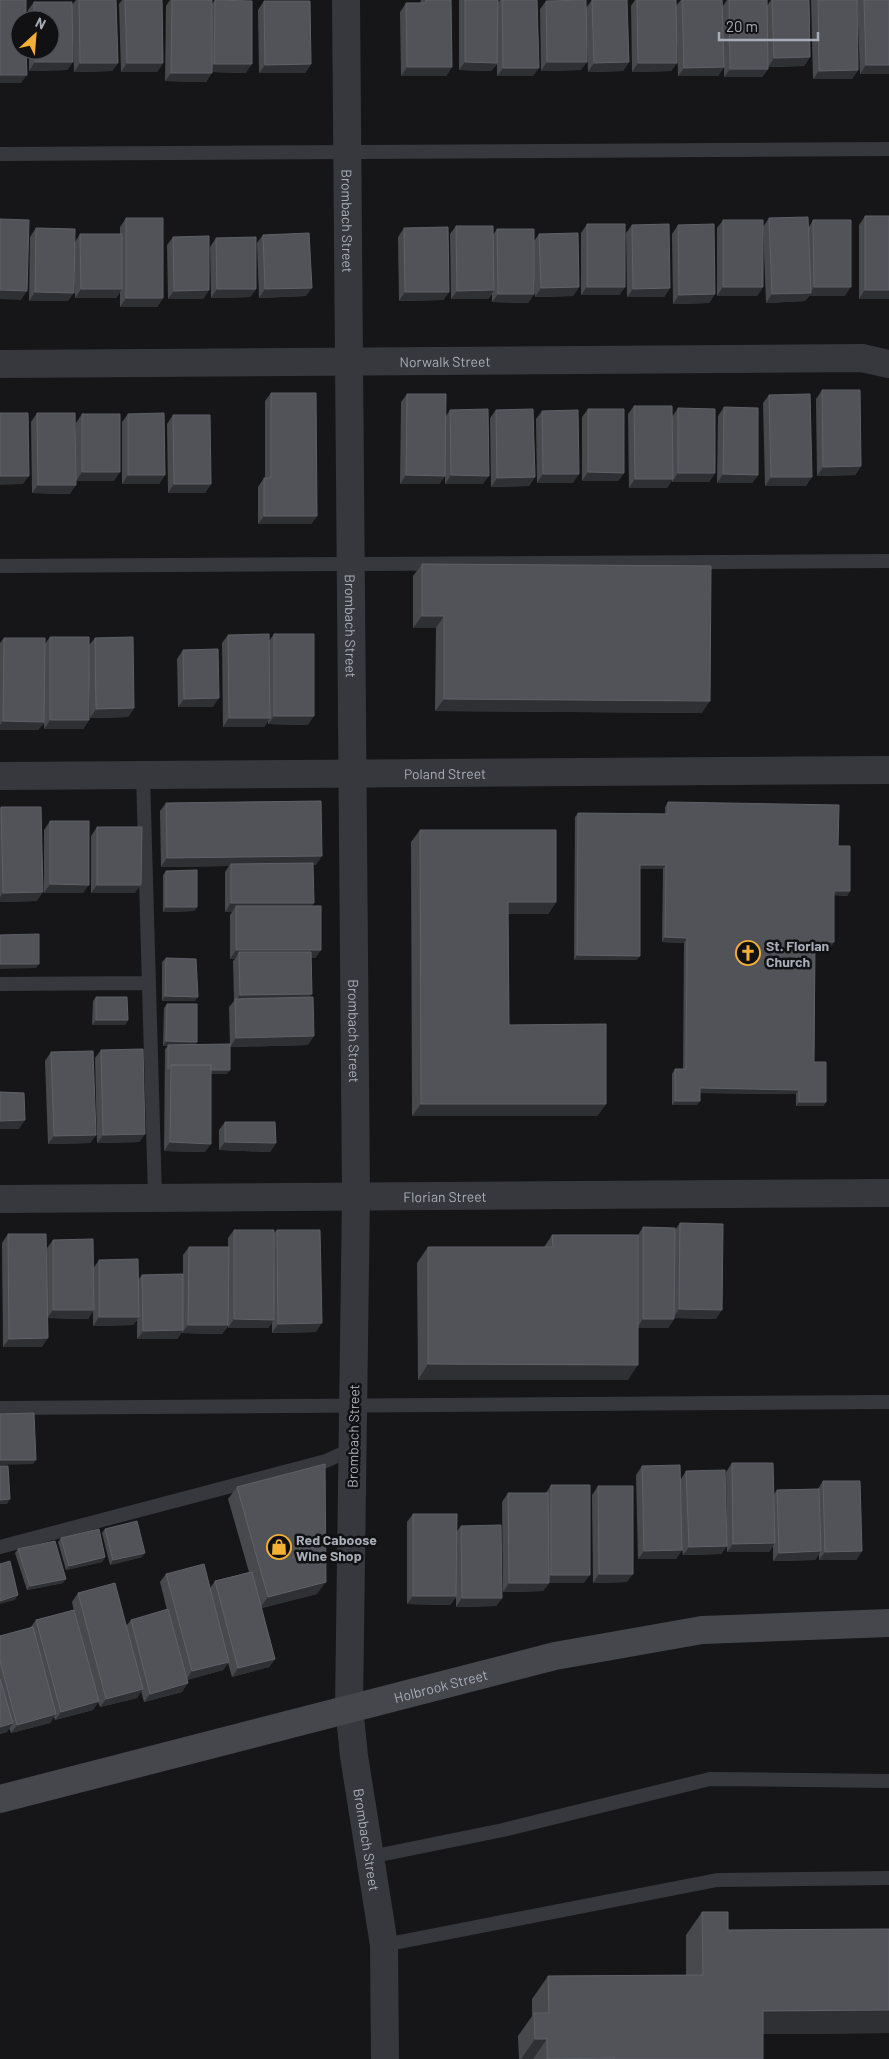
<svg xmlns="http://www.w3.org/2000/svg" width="889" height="2059" font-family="Barlow,sans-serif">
<rect width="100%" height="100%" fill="#161618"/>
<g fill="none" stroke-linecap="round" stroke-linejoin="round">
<path stroke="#37383d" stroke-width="14" d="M0,154L889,149
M0,566L889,561
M143,775L155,1197
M0,984L149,983
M0,1408L889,1402
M0,1547L326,1461L352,1449
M370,1857L503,1830L710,1779L889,1781
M384,1945L717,1880L889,1878"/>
<g stroke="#37383d" stroke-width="28">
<path id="s1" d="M346,0L356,1196L349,1707L354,1756L384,1945L385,2059"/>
<path id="s2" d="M0,364L862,358L889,364"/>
<path id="s3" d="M0,776L889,770"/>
<path id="s4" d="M0,1199L889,1193"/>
</g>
<path stroke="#45474d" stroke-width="28" id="s5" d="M0,1799L555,1656L702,1630L889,1623"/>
</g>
<path fill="#47494d" d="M76,0H116L118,63L112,71L74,72L72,5Z
M122,0H162L163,63L157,72H121L119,4Z
M170,0H212V4L215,0L246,73L212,72L206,82L165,81L166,6Z
M421,0H451L452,67L446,76H401L400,12L406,3H420Z
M459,0H498V3L500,0H537L533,76H497V64L491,71L459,70Z
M592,0L629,62L623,71L588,72L586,16L581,70L541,71L540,9L546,1L586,8Z
M635,0H676L677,63L671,71L632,72L631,6Z
M681,0H722L723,6L727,0H767V6L771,0H809L810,57L804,66L768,67V69L762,77H724V67L718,76H678L676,6Z
M811,0H857L858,70L852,79H813Z
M857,0H889V74H860Z
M264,1L311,64L305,73H259L258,10Z
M34,2H72L73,62L67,70L29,71V50H50V20H28V10Z
M865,216L889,299H859V225Z
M126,218L163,298L157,307H120V292L116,298H75L74,255L68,301H29L30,237L36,228L75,242L80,234H120V227Z
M769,218L809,227L813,220L845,296H809L805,301L766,303L763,227Z
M723,220L763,287L757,296H717V228Z
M587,224L625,287L619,295H581V233Z
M632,225L670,288L664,297H627L626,233Z
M678,225L715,294L709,303L673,304L672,234Z
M456,226L493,235L497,229L534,241L539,234L579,287L573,296L535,297L534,277V294L528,303L492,302V294L488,299H451L450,234Z
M404,228L449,292L443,300L399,301L398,237Z
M263,235L306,296L259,298L257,243Z
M173,237L209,290L203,299H168L167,245Z
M216,238L256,289L250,297L211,298L210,247Z
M822,390L861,466L855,475L817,476L816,399Z
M271,393L317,516L311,524H258V487L264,478H265V401Z
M407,394L446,416L450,410L483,484H445V476L439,484H400L401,402Z
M769,395L806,486H765L763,403Z
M634,406L672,417L678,408L715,473L709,482H672V479L667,488H629L628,414Z
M724,407L758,475L752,483H717L718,416Z
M588,409L624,473L618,481H582V417Z
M496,410L535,477L529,486L491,487L490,418Z
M542,411L573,483H537L536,419Z
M37,413L70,494L32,493L31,422Z
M82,414L114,481H76V423Z
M128,414L165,475L159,484H122V422Z
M173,415L211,484L205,493H168L167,424Z
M422,564L702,713L435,711L436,628H413V576Z
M274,634L308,725L268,724V721L264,727H223L222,643L228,635L269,641Z
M50,637L89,645L95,638L134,708L128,717L90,718L89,685V720L83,729H44V723L38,730H0V643L4,638L45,644Z
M183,650L213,707H178L177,659Z
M668,802L838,846L850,891L847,896L834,895L831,947H815L814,1062L826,1102L823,1106H796V1094L700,1093L697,1105H672V1074L675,1069H683L684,943L662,942L663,869H640L637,960H574L575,817L578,813L665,814V807Z
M166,803L316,865H313L311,906L321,950L315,958H311L308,1045L230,1047L229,1007L234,1001L233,961L235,959H230V915L232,912H225V872L229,866L161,867L160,811Z
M1,807L37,901L0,902V809Z
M50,821L83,893H44V830Z
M97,827L135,893H91V836Z
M420,830L556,902L548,914H508L509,1025L606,1104L597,1116H412L411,842Z
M166,871L197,907L194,911L163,912V875Z
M166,958L195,1001H162V962Z
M96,997L128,1020L125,1025H92L93,1001Z
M167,1004L195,1045L227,1074H211L205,1152L164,1151L165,1049L168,1046H163L164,1008Z
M101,1050L145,1134L139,1142L97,1143L95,1058Z
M51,1052L96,1135L90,1143L48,1144L45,1061Z
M225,1122L276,1143L270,1152L219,1150V1130Z
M680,1223L716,1319L674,1318V1319L668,1328H638L628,1380H418L417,1263L428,1247H544L552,1235H638L643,1227L675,1230Z
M234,1230L274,1233L277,1230L316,1332L272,1333V1323L268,1328H228V1326L222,1334L182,1333V1332L177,1339H137V1320L133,1325L93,1326V1311L88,1319L47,1318L42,1347H3L2,1243L8,1234L47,1313V1248L53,1240L94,1267L99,1260L138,1280L142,1275L183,1274V1255L189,1247H228V1238Z
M732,1463L774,1494L777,1490L818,1489L823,1481L862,1551L856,1560H819V1554L815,1560L773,1561V1546L769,1552H727V1546L721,1554L683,1555L682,1550L676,1559H638L636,1475L642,1466L681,1479L686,1471L727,1536L726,1472Z
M551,1485L584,1583H549L543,1591L503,1592L502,1502L508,1493H546Z
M598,1486L627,1582L593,1583L592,1495Z
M237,1487L317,1594L261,1608L275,1659L269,1667L232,1677L228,1663L223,1670L187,1680L182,1692L144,1702L141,1691L137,1698L100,1707L98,1702L93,1710L55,1720L54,1717L50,1723L11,1733L9,1728L7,1732L0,1734V1636L30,1628L36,1620L74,1612L72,1602L78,1593L126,1626L131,1620L167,1610L160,1582L166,1574L210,1588L215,1581L249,1572L228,1499Z
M413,1514L457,1531L461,1526L502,1598L496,1606L456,1607V1597L450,1605L407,1604V1522Z
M105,1529L142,1557L110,1565L102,1533Z
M61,1538L105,1557L102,1562L66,1570L58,1542Z
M18,1549L63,1583L27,1590L15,1553Z
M702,1912L728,1930L889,2033L763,2034V2059H519L518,2036L532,2016V1999L548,1976L686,1975V1935Z"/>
<path fill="#2f3033" d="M810,57L804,66L768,67L774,58Z
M35,62H73L67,70L29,71Z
M465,62L497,63L491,71L459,70Z
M547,62H587L581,70L541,71Z
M629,62L623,71L588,72L594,63Z
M80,63H118L112,71L74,72Z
M127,63H163L157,72H121Z
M638,63H677L671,71L632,72Z
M214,64H252L246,73L208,72Z
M311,64L305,73H259L265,65Z
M866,65H889V74H860Z
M407,67H452L446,76H401Z
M724,67L718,76H678L684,68Z
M503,68H539L533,76H497Z
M730,69H768L762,77H724Z
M858,70L852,79H813L819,71Z
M171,73H212L206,82L165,81Z
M0,75H27L21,83H0Z
M579,287L573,296L535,297L541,288Z
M587,287H625L619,295H581Z
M723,287H763L757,296H717Z
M814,287H851L845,296H809L805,301L766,303L772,294L810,293Z
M312,288L306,296L259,298L265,289Z
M670,288L664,297H627L633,289Z
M81,289H122L116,298H75Z
M217,289H256L250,297L211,298Z
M0,290L27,291L21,300L0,299Z
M209,290L203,299H168L174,291Z
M494,290L488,299H451L457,291Z
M865,290H889V299H859Z
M35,292L74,293L68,301H29Z
M405,292H449L443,300L399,301Z
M498,294H534L528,303L492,302Z
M715,294L709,303L673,304L679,295Z
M126,298H163L157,307H120Z
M861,466L855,475L817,476L823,467Z
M82,472H120L114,481H76Z
M588,472L624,473L618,481H582Z
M678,473H715L709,482H672Z
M543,474H579L573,483H537Z
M723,474L758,475L752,483H717Z
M128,475H165L159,484H122Z
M406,475L445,476L439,484H400Z
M451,475L489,476L483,484H445Z
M0,476H29L23,484L0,485Z
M535,477L529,486L491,487L497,478Z
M771,477H812L806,486H765Z
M635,479H673L667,488H629Z
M174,484H211L205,493H168Z
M38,485H76L70,494L32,493Z
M264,516H317L311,524H258Z
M422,616H444L436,628H413Z
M219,698L213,707H178L184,699Z
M444,699L710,701L702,713L435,711Z
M134,708L128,717L90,718L96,709Z
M274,716H314L308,725L268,724Z
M229,718H270L264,727H223Z
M50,720H89L83,729H44Z
M3,721L44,722L38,730H0V725Z
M322,856L316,865L231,866V864L229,866L161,867L167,858Z
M640,865H666L663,869H637Z
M50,884L89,885L83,893H44Z
M97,885H141L135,893H91Z
M834,891H850L847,896L831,895Z
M43,892L37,901L0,902V897L3,893Z
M508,902H556L548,914H500Z
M231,903H314L308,911L236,906L232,912H225Z
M166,907H197L194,911L163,912Z
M665,937L687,938L684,943L662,942Z
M815,942H834L831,947H812Z
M236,950H321L315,958H239V952L235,959H230Z
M577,955L640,956L637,960H574Z
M0,964H39L36,968L0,969Z
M312,994L306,1003L235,1001L240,995Z
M165,996L198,997L195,1001H162Z
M96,1020H128L125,1025H92Z
M314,1036L308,1045L230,1047L236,1038Z
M166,1041L197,1042L194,1046H163Z
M171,1069L230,1070L227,1074H171Z
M700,1088L799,1090L796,1094L697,1093Z
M675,1101H700L697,1105H672Z
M799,1102H826L823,1106H796Z
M421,1104H606L597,1116H412Z
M25,1120L19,1129H0V1121Z
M145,1134L139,1142L97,1143L103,1135Z
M96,1135L90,1143L48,1144L54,1136Z
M170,1142L211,1144L205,1152L164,1151Z
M225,1142L276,1143L270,1152L219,1150Z
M679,1309L722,1310L716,1319L673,1318Z
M53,1310H94L88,1319L47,1318Z
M99,1317H139L133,1325L93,1326Z
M234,1319L274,1320L268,1328H228Z
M643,1319H674L668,1328H637Z
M322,1323L316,1332L272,1333L278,1324Z
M188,1325H228L222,1334L182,1333Z
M183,1330L177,1339H137L143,1331Z
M48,1338L42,1347H3L9,1339Z
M428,1364L638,1365L628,1380H418Z
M0,1460H36L33,1464L0,1465Z
M10,1499L7,1504H0V1500Z
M775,1543L769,1552H727L733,1544Z
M727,1546L721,1554L683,1555L689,1547Z
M682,1550L676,1559H638L644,1551Z
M821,1551L815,1560L773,1561L779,1553Z
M862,1551L856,1560H819L825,1552Z
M145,1553L142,1557L110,1565L113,1560Z
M105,1557L102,1562L66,1570L69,1566Z
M599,1574H633L627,1582L593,1583Z
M551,1575H590L584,1583H549L543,1591L503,1592L509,1583H545Z
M66,1579L63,1583L27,1590L30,1586Z
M326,1582L317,1594L259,1609L268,1597Z
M18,1595L15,1600L0,1604V1601Z
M413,1596H456L450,1605L407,1604Z
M462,1598H502L496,1606L456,1607Z
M275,1659L269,1667L232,1677L238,1668Z
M229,1662L223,1670L186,1680L192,1671Z
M188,1683L182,1692L144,1702L150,1694Z
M143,1689L137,1698L100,1707L106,1699Z
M99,1701L93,1710L55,1720L61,1712Z
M56,1714L50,1723L11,1733L17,1725Z
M13,1723L7,1732L0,1734V1727Z
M889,2010V2033L747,2034L763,2011Z
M535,2039H547L533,2059H521Z"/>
<path fill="#525359" stroke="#5f6168" d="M0,0H26V20H20V50H26L27,75H0Z
M79,0H116L118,63H80Z
M125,0H162L163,63H127Z
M172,0H212V73H171Z
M215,0L252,1V64H214Z
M426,0H451L452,67H407L406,3H426Z
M465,0H498L497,63L465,62Z
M502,0H537L539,68H503Z
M586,0L587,62H547L546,1Z
M592,0H627L629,62L594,63Z
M637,0H676L677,63H638Z
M682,0H722L724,67L684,68Z
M729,0H767L768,69H730Z
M772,0H809L810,57L774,58Z
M818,0H857L858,70L819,71Z
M864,0H889V65H866Z
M264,1H310L311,64L265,65Z
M34,2H72L73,62H35V50H50V20H34Z
M865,216H889V290H865Z
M808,217L811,293L772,294L769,218Z
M126,218H163V298H126Z
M0,219L29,220L27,291L0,290Z
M723,220H763V287H723Z
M813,220H851V287H814Z
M587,224H625V287H587Z
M669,224L670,288L633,289L632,225Z
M714,224L715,294L679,295L678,225Z
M456,226H493L494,290L457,291Z
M448,227L449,292H405L404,228Z
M36,228L75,229L74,293L35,292Z
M497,229H534V294H498Z
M309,233L312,288L265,289L263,235Z
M578,233L579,287L541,288L539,234Z
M80,234H122V289H81Z
M209,236V290L174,291L173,237Z
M256,237V289H217L216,238Z
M822,390H860L861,466L823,467Z
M271,393H316L317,516H264V478H271Z
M407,394H446L445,476L406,475Z
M810,394L812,477H771L769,395Z
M634,406H672L673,479H635Z
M724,407L758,408V475L723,474Z
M678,408L715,409V473H678Z
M488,409L489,476L451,475L450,410Z
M533,409L535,477L497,478L496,410Z
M588,409H624V473L588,472Z
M578,410L579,474H543L542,411Z
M0,413H28L29,476H0Z
M37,413H75L76,485H38Z
M164,413L165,475H128V414Z
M82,414H120V472H82Z
M173,415H210L211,484H174Z
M422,564L711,566L710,701L444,699V616H422Z
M269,634L270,718H229L228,635Z
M274,634H314V716H274Z
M50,637H89V720H50Z
M133,637L134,708L96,709L95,638Z
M4,638H45L44,722L3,721Z
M218,649L219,698L184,699L183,650Z
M321,801L322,856L167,858L166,803Z
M668,802L839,805L838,846H850V891H834V942H815L814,1062H826V1102H799V1090L700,1088V1101H675V1069H686L687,938L665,937L666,865H640V956L577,955L578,813L668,814Z
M1,807H41L43,892L3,893Z
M50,821H89V885L50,884Z
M97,827H142L141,885H97Z
M420,830H556V902H508L509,1025L606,1024V1104H421Z
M313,863L314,903H231V864Z
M197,870V907H166V871Z
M236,906H321V950H236Z
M39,934V964H0V935Z
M239,952H311L312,994L240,995Z
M166,958L196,959L198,997L165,996Z
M96,997H127L128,1020H96Z
M313,997L314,1036L236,1038L235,999Z
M167,1004H197V1042L166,1041Z
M230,1044V1070H211V1065H171L168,1069V1045Z
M143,1049L145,1134L103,1135L101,1050Z
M93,1051L96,1135L54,1136L51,1052Z
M171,1065H211V1144L170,1142Z
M0,1092L24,1093L25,1120L0,1121Z
M225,1122H275L276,1143L225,1142Z
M680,1223L723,1224L722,1310L679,1309Z
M643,1227L675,1228L674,1319H643Z
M234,1230H274V1320L234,1319Z
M277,1230H320L322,1323L278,1324Z
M8,1234H46L48,1338L9,1339Z
M552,1235H638V1365L428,1364V1247H553Z
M93,1239L94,1310H53V1240Z
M189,1247H229L228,1325H188Z
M138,1259L139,1317H99V1260Z
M183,1274V1330L143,1331L142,1275Z
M34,1413L36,1460H0V1414Z
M732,1463H773L775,1543L733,1544Z
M325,1464L326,1582L268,1597L237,1487Z
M680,1465L682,1550L644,1551L642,1466Z
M0,1466H8L10,1499L0,1500Z
M725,1470L727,1546L689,1547L686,1471Z
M823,1481H860L862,1551L825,1552Z
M551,1485H590V1575H551Z
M598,1486H633V1574H599Z
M819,1489L821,1551L779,1553L777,1490Z
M508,1493H548L549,1583H509Z
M413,1514H457L456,1596H413Z
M137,1521L145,1553L113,1560L105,1529Z
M501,1525L502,1598H462L461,1526Z
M99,1529L105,1557L69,1566L61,1538Z
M55,1541L66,1579L30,1586L18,1549Z
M10,1561L18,1595L0,1601V1564Z
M204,1564L229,1662L192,1671L166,1574Z
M252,1572L275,1659L238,1668L215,1581Z
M115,1583L143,1689L106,1699L78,1593Z
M168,1609L188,1683L150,1694L131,1620Z
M74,1610L99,1701L61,1712L36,1620Z
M33,1627L56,1714L17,1725L0,1661V1636Z
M0,1679L13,1723L0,1727Z
M702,1912H728V1930L889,1929V2010L763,2011V2059H614V2058L547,2059V2039H535L534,2013H549L548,1976L703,1975Z"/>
<defs>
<symbol id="church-ring" viewBox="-11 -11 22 22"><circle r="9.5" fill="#111113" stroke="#f2b134" stroke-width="1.5"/><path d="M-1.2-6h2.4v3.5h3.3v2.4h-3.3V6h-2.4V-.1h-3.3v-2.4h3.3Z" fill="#f2b134"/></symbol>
<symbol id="shop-ring" viewBox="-11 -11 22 22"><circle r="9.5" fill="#111113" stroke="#f2b134" stroke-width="1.5"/><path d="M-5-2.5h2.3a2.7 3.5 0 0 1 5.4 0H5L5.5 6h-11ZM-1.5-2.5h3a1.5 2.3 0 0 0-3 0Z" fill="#f2b134"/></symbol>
</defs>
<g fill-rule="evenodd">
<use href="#church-ring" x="734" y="939" width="28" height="28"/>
<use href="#shop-ring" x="265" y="1533" width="28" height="28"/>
</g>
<g text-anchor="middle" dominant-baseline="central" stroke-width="5" stroke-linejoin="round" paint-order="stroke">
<g font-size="14" fill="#a8adb8" stroke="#111113">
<text stroke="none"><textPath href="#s1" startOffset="221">Brombach Street</textPath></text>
<text stroke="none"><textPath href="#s2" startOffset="445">Norwalk Street</textPath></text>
<text stroke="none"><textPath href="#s1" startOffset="626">Brombach Street</textPath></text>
<text stroke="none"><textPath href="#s3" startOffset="445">Poland Street</textPath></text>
<text stroke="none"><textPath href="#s1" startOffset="1031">Brombach Street</textPath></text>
<text stroke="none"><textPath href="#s4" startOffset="445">Florian Street</textPath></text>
<text transform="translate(353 1436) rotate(-89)">Brombach Street</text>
<text stroke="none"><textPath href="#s5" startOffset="455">Holbrook Street</textPath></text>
<text stroke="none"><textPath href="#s1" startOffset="1841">Brombach Street</textPath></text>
</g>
<g font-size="14" font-weight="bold" fill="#a8adb8" stroke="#111113" text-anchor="start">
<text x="766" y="945">St. Florian<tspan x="766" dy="16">Church</tspan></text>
<text x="296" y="1539">Red Caboose<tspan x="296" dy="16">Wine Shop</tspan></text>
</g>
</g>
<g transform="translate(35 35) rotate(26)"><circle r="24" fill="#111113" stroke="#4d4f55"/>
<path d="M0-4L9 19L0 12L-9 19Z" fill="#f2b134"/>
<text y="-8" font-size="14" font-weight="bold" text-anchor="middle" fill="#a8adb8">N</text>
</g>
<path d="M719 32v8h99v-8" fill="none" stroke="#a8adb8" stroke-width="2.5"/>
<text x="726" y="32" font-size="15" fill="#a8adb8" stroke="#111113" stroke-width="4" paint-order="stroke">20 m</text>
</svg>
